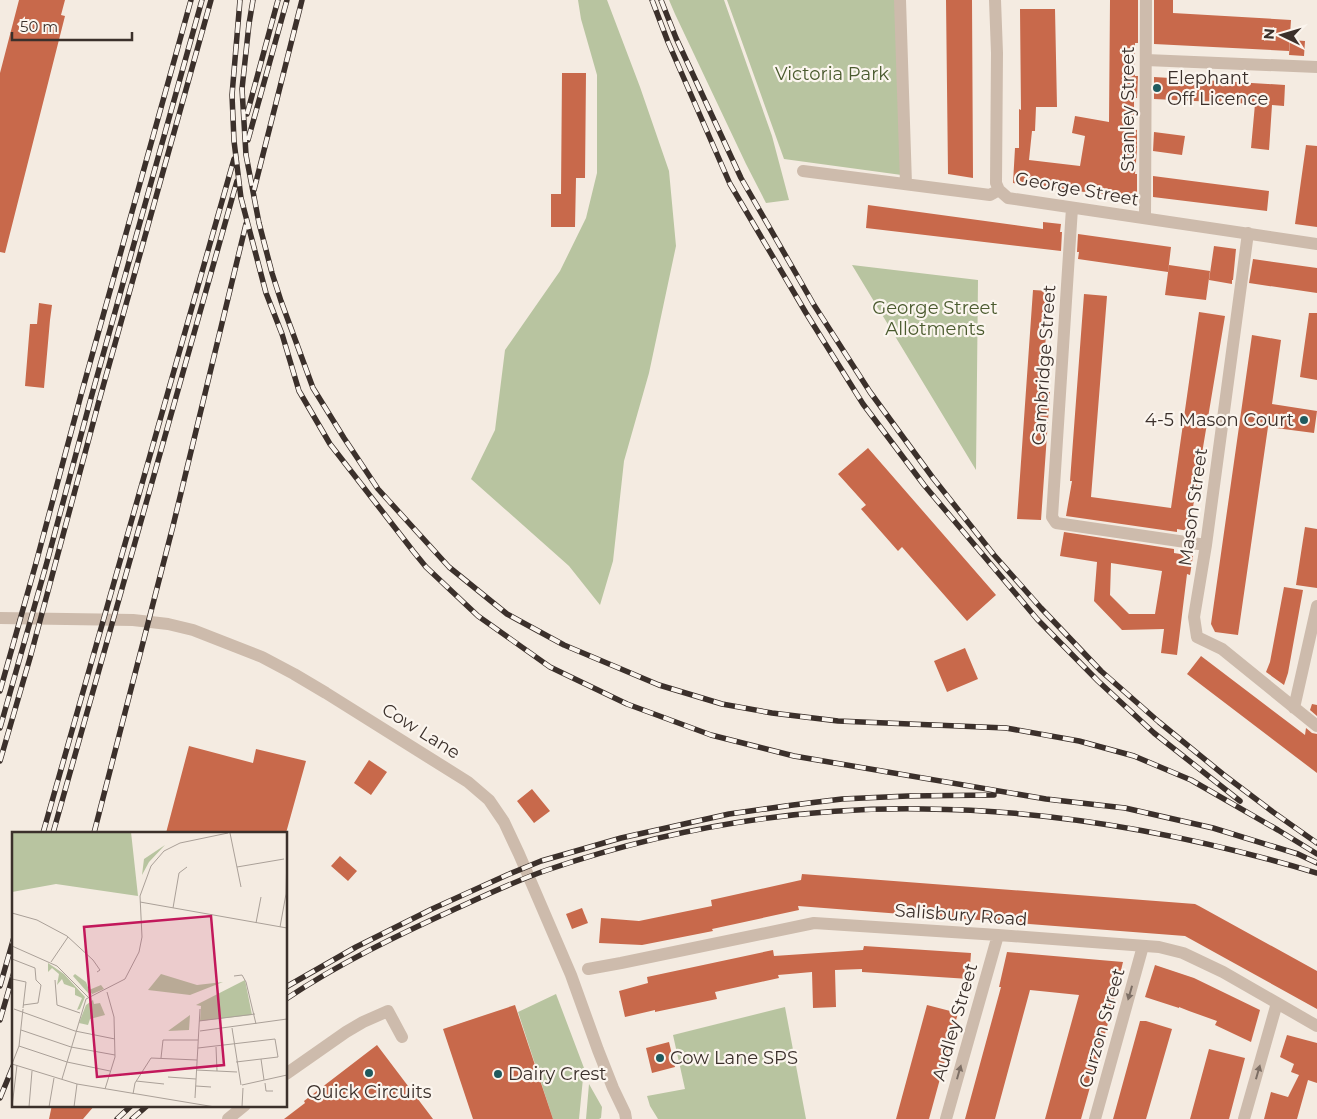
<svg xmlns="http://www.w3.org/2000/svg" width="1317" height="1119" font-family="Montserrat,sans-serif">
<rect width="100%" height="100%" fill="#f4ebe1"/>
<path fill="#b8c4a0" d="M578,0H607L640,87L669,171L676,246L649,373L624,461L613,561L600,605L569,566L471,479L495,430L505,350L560,271L586,218L597,173V75L581,19Z
M669,0H724L772,136L789,200L766,203L746,164L675,14Z
M727,0H904L909,176L784,159Z
M852,265L978,280L976,470Z
M556,994L584,1068L579,1119H553L518,1012Z
M785,1007L806,1119H658L650,1106L647,1096L685,1089L673,1035Z
M589,1084L602,1107L601,1118L599,1119H586Z"/>
<path fill="#c8694b" fill-rule="evenodd" d="M19,0H65L61,15L65,16L5,253L0,252V73Z
M946,0H972L973,178L948,174Z
M1110,0H1138V43H1135L1134,71L1135,76H1138L1137,98H1134V129L1137,130V149L1135,174H1137V195H1134L1133,198L1013,183L1015,148H1019V109L1021,110L1020,9H1055L1057,107H1036L1035,131H1032L1029,160L1080,166L1085,136L1072,133L1075,116L1109,122Z
M1154,0H1173V13L1291,20L1289,51L1154,44Z
M1290,40L1305,41L1304,56L1289,55Z
M562,73H586L585,178H576L575,227H551V194H561Z
M1154,77L1285,85L1284,106L1272,105L1269,150L1251,148L1255,104L1154,99Z
M1154,132L1185,136L1182,155L1153,151Z
M1306,145L1317,146V227L1295,224Z
M1153,176L1269,191L1267,211L1153,197Z
M868,205L1043,229V222L1061,224L1060,232H1062L1061,251L866,228Z
M1078,234L1171,247L1168,272L1078,259L1079,252H1077Z
M1214,246L1236,249L1233,280H1232V284L1209,280Z
M1253,259L1317,268V293L1249,283Z
M1169,265L1210,271L1206,300L1165,295Z
M1033,290L1049,291L1042,392H1050L1041,520L1017,519Z
M1084,294L1107,296L1091,497L1171,508L1199,312L1225,316L1189,531L1177,529V532L1066,516L1072,481H1070Z
M39,303L52,305L50,320L44,388L25,386L30,324H37Z
M1309,313H1317V380L1300,377Z
M1252,335L1281,340L1272,404L1317,411L1314,433L1268,427L1238,635L1215,632L1211,624Z
M868,448L996,595L967,621L902,547L898,551L861,509L866,505L838,474Z
M1305,527L1317,529V588L1296,585Z
M1064,532L1174,549V553L1193,556L1190,575L1187,574L1177,655L1161,653L1164,629L1122,630L1094,601L1097,562L1060,556ZM1111,563L1162,571L1155,614H1129L1110,595Z
M1284,587L1303,590L1288,673L1284,685L1266,672L1270,662Z
M965,648L978,679L947,692L934,661Z
M1201,656L1305,735L1306,728L1312,733L1317,734V773L1187,674Z
M1312,704L1317,705V716L1310,710Z
M189,746L253,763L256,749L306,761L286,833H166Z
M369,760L387,772L371,795L354,783Z
M532,789L550,811L534,823L517,801Z
M340,856L357,871L348,881L331,866Z
M802,874L1195,904L1199,906L1317,971V1009L1185,936L798,906L799,910L712,929L713,931L642,945L599,943L601,918L639,921L712,906L711,900L801,880Z
M582,908L588,923L572,929L566,914Z
M864,946L971,953L969,979L862,972V969L835,970L836,1007L813,1008L812,972L778,975L779,978L715,992L717,999L655,1012V1010L625,1017L619,991L648,983L647,977L773,950L774,956L863,950Z
M1007,952L1123,962L1110,1016L1081,1119H1045L1079,995L1030,990L995,1119H965L1001,987H999Z
M1155,965L1194,978L1260,1010L1251,1042L1215,1025L1217,1021L1189,1011L1179,1007V1008L1145,997Z
M515,1005L553,1119H473L443,1029Z
M927,1005L958,1013L955,1024L929,1119H896Z
M1140,1021H1146L1172,1029L1146,1119H1113Z
M1287,1035L1317,1043V1083L1308,1080L1297,1119H1264L1271,1092L1288,1097L1299,1075L1291,1072L1294,1064L1280,1057Z
M669,1042L675,1067L652,1073L646,1048Z
M377,1045L433,1119H284L305,1103L304,1101Z
M1209,1049L1245,1058L1229,1119H1190Z
M52,1105H95L83,1119H49Z"/>
<g fill="none" stroke-linecap="round" stroke-linejoin="round">
<path stroke="#cdbbac" stroke-width="12" d="M900,0L906,184
M995,0L997,53L996,183L999,190L1008,198L1317,244
M1146,60L1317,67
M803,171L990,195L999,190
M1072,208L1052,517L1056,523L1206,545
M1145,218L1146,0
M1248,233L1206,545L1194,617L1197,637L1222,649L1317,726
M0,618L133,620L168,624L193,630L262,657L294,674L326,693L468,782L489,800L504,822L519,854L571,975L598,1050L613,1088L625,1113L626,1119
M1294,708L1317,606
M588,969L621,963L814,923L998,935L1159,947L1183,953L1223,972L1317,1026
M286,1074L346,1032L363,1022L388,1011L402,1037
M228,1119L245,1105
M946,1119L998,935
M1095,1119L1143,946
M1244,1119L1277,1003"/>
<defs>
<path id="rail" d="M240,0L232,95L234,141L241,198L266,293L282,334L299,391L330,444L413,551L426,567L478,616L550,667L627,704L711,735L794,756L1046,799L1125,808L1213,828L1298,854L1317,863
M253,0L249,24L242,89L246,155L259,223L272,273L281,301L313,388L344,438L378,489L449,567L507,614L564,645L659,685L722,704L772,713L838,721L1006,728L1079,741L1134,756L1191,780L1278,830L1317,854
M652,0L668,42L730,184L806,313L863,404L924,485L1037,619L1098,681L1154,733L1240,801
M661,0L676,38L741,178L814,305L870,392L933,478L994,555L1041,608L1101,671L1159,722L1224,775L1273,812L1317,843
M247,114L278,0
M248,140L287,0
M254,190L302,0
M0,691L36,563L81,395L191,0
M0,728L47,562L91,398L202,0
M0,761L30,658L99,401L211,0
M43,833L234,159
M53,833L237,181
M94,833L173,526L246,224
M0,986L14,937
M286,987L356,947L432,909L507,875L541,861L621,838L729,814L793,805L842,799L908,796L994,795
M286,999C338,964 396,936 453,910C484,896 515,881 547,870C668,829 796,807 924,809C1057,810 1190,835 1317,873
M0,1020L14,972
M0,1098L14,1064
M117,1119L132,1105
M132,1119L148,1105"/>
</defs>
<use href="#rail" stroke="#3b302b" stroke-width="5.5"/>
<use href="#rail" stroke="#fbf5ee" stroke-width="4" stroke-dasharray="11" stroke-linecap="butt"/>
</g>
<defs><path id="oneway-solid" d="M-6-.8H1V-3.2L6.5 0L1 3.2V.8H-6Z" transform="scale(1.25)"/></defs>
<g fill="#7d6f65">
<use href="#oneway-solid" transform="translate(1130 993) rotate(106)"/>
<use href="#oneway-solid" transform="translate(959 1072) rotate(-74)"/>
<use href="#oneway-solid" transform="translate(1258 1072) rotate(-74)"/>
</g>
<g fill="#1f5a5e" stroke="#fbf5ee" stroke-width="2">
<circle cx="1157" cy="88" r="5"/>
<circle cx="1304" cy="420" r="5"/>
<circle cx="660" cy="1058" r="5"/>
<circle cx="369" cy="1073" r="5"/>
<circle cx="498" cy="1074" r="5"/>
</g>
<g text-anchor="middle" dominant-baseline="central" stroke-width="4.5" stroke-linejoin="round" paint-order="stroke">
<g font-size="18" fill="#4a5a2e" stroke="#fbf5ee">
<text x="832" y="74">Victoria Park</text>
<text x="935" y="308">George Street<tspan x="935" dy="21">Allotments</tspan></text>
</g>
<g font-size="18" fill="#3b302b" stroke="#fbf5ee" text-anchor="start">
<text x="1167" y="78">Elephant<tspan x="1167" dy="21">Off Licence</tspan></text>
<text x="1294" y="420" text-anchor="end">4-5 Mason Court</text>
<text x="670" y="1058">Cow Lane SPS</text>
<text x="508" y="1074">Dairy Crest</text>
<text x="369" y="1092" text-anchor="middle">Quick Circuits</text>
</g>
<g font-size="18" fill="#3b302b" stroke="#fbf5ee">
<text transform="translate(1128 109) rotate(-90)">Stanley Street</text>
<text transform="translate(1077 189) rotate(10)">George Street</text>
<text transform="translate(1044 365) rotate(-86)">Cambridge Street</text>
<text transform="translate(1193 507) rotate(-82)">Mason Street</text>
<text transform="translate(421 731) rotate(32)">Cow Lane</text>
<text transform="translate(961 915) rotate(4)">Salisbury Road</text>
<text transform="translate(955 1022) rotate(-74)">Audley Street</text>
<text transform="translate(1102 1028) rotate(-74)">Curzon Street</text>
</g>
</g>
<g transform="translate(12 832)">
<rect width="275" height="275" fill="#f4ebe1"/>
<path d="M0,0H119L126,64L44,52L0,60ZM153,13L137,30L130,43L132,27ZM36,131L52,142L73,165L68,177L65,178L70,166L63,163V156L52,152L50,147L45,153L47,142L40,136L36,140ZM63,142L74,150L77,158L89,153L92,157L78,163L80,161H76L61,144ZM149,142L185,153L211,150L178,163L136,158ZM233,148L240,183L188,189L189,174L184,173ZM81,168L82,172L88,171L93,183L78,187L76,193L67,191L74,173ZM178,183L177,198L156,199Z" fill="#b8c4a0"/>
<path fill="none" stroke="#aaa098" stroke-width="1" d="M218,1L229,55M225,35L272,27M128,70L275,96M161,76L167,41L175,35M0,81L25,88L55,104L81,128L88,138L85,140M244,91L249,65M268,95L274,62L275,20M0,114L45,134L77,166M0,127L23,136L24,148L29,153L26,171L11,173M39,130L56,105M222,144L230,143L234,150L244,192M0,147L14,150L11,176M43,148L45,173L68,181M2,177L63,199L103,207M187,189L243,182M220,196L229,253M9,198L59,215L103,223M188,199L275,187M7,214L55,230L98,239M204,215L205,239M186,216L263,207L266,225L224,230M149,226L151,208H186M249,227L252,248M0,232L7,214L11,177M0,232L65,252L203,275M184,238L225,240M156,245L184,247M50,247L74,167L113,147L127,120L130,105L128,64L139,34L152,19L168,11L216,1M124,249L152,252M253,251L254,259H261M230,253L275,243M184,254L199,255M93,257L103,225L102,185L95,160M121,262L123,251L139,226L185,228M183,266L188,177M0,275L5,233M17,275L20,239M37,275L42,246M62,275L65,252M230,275L231,256"/>
<path fill="#c2185b" fill-opacity="0.15" stroke="#c2185b" stroke-width="2.5" d="M199,84L212,233L85,245L72,95Z"/>
<rect width="275" height="275" fill="none" stroke="#3b302b" stroke-width="2.5"/>
</g>
<g transform="translate(1282 35) rotate(275)" stroke="#fbf5ee" stroke-width="4" paint-order="stroke">
<path d="M0-4L9 19L0 12L-9 19Z" fill="#3b302b"/>
<text y="-8" font-size="14" font-weight="bold" text-anchor="middle" fill="#3b302b">N</text>
</g>
<path d="M12 32v8h120v-8" fill="none" stroke="#3b302b" stroke-width="2.5"/>
<text x="20" y="32" font-size="15" fill="#3b302b" stroke="#fbf5ee" stroke-width="4" paint-order="stroke">50 m</text>
</svg>
